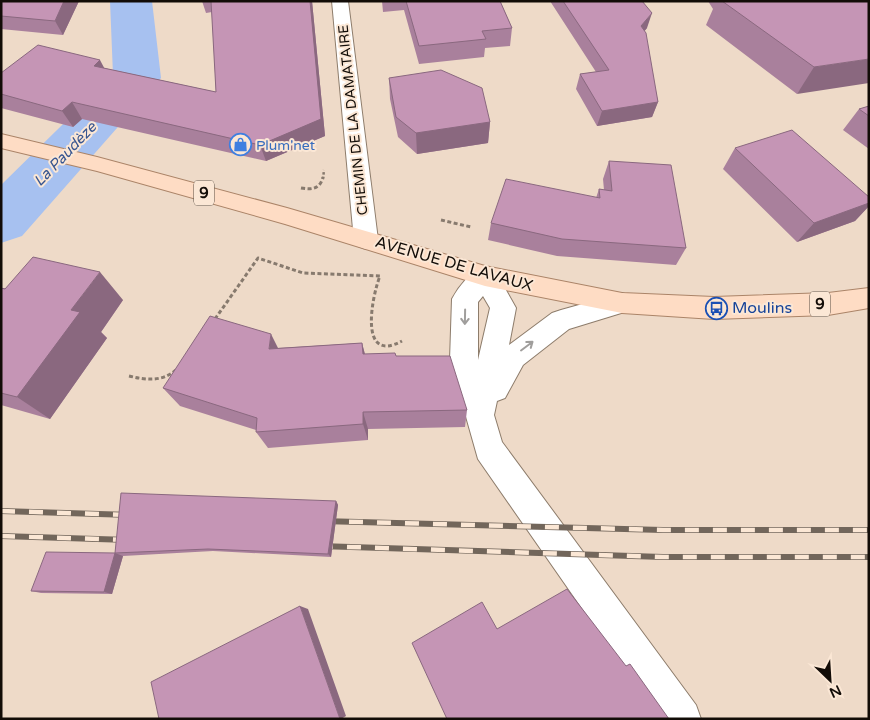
<svg xmlns="http://www.w3.org/2000/svg" width="870" height="720" font-family="'Varela Round',sans-serif">
<rect width="100%" height="100%" fill="#eedac8"/>
<g fill="none" stroke-linecap="round" stroke-linejoin="round">
<path fill="#a7c1f0" fill-rule="evenodd" d="M110,1H152L161,78L22,236L1,243V185L113,75Z"/>
<defs>
<path id="street" d="M485,266L494,269L516,308L509,345L552,313L561,310L622,293L631,296L635,303L631,310L569,329L523,365L505,398L497,401L494,415L502,442L696,705L701,719H659L478,459L450,360L452,299C459,286 471,271 485,266ZM483,296L490,308L478,360V302Z"/>
<path id="secondary" d="M332,1H348L378,240L374,246L366,249L358,246L354,240Z"/>
<path id="primary" d="M1,134L97,157L287,208L485,266L622,293L714,297L828,293L869,288V308L828,315L714,319L622,313L485,286L285,224L97,171L1,148Z"/>
</defs>
<use href="#street" stroke="#8d7c6b" stroke-width="2"/>
<use href="#secondary" stroke="#8d7c6b" stroke-width="2"/>
<use href="#primary" stroke="#ab8468" stroke-width="2"/>
<path stroke="#877a6e" stroke-width="2.5" stroke-dasharray="2.5 2" stroke-linecap="butt" d="M323,179L324,170"/>
<path stroke="#877a6e" stroke-width="3" stroke-dasharray="4 2.5" stroke-linecap="butt" d="M301,188C312,190 320,189 323,177
M441,220L471,227
M215,319L258,258L303,273L380,276C372,296 358,365 402,341
M129,376C146,380 162,382 176,370"/>
<use href="#street" fill="#fff" fill-rule="evenodd"/>
<use href="#secondary" fill="#fff" fill-rule="evenodd"/>
<use href="#primary" fill="#fedcc4" fill-rule="evenodd"/>
<defs>
<path id="rail" d="M1,511L131,515
M321,521L663,530H869
M1,536L129,540
M319,546L663,557H869"/>
</defs>
<use href="#rail" stroke="#72665b" stroke-width="6"/>
<use href="#rail" stroke="#fbe7d5" stroke-width="4.5" stroke-dasharray="14" stroke-linecap="butt"/>
</g>
<path fill="#a9809c" d="M1,1H79L63,35L1,29Z
M202,1H312L325,136L266,161L82,119L73,127L1,108V73L104,68L216,92L212,12L206,13Z
M382,1H500L512,28L510,46L485,48L484,57L419,64L404,10L383,12Z
M550,1H642L647,28L644,31L658,102L652,117L597,126L576,89L580,74L596,72Z
M708,1H869L797,94L706,25L713,9Z
M389,78L490,122L488,143L417,154L398,137L390,99Z
M869,106V149L843,130L859,109Z
M735,148L869,197V206L855,221L797,242L723,169Z
M609,161L686,248L676,265L557,256L488,240L491,223L596,198L599,189L604,190L603,179Z
M1,288L123,300L101,332L107,338L50,419L1,405Z
M362,343L365,354L396,356L467,410L465,427L368,429V440L268,448L256,432V430L180,406L163,388L278,348Z
M336,501L338,505L331,557L213,551L123,556L112,594L41,593L31,591L115,553Z"/>
<path fill="#8a687f" d="M64,1H79L63,35L55,21Z
M310,1H312L325,136L266,161L260,145Z
M652,13L647,28L636,42L641,26Z
M869,59V83L797,94L814,67Z
M100,60L109,77L94,66Z
M72,102L82,119L73,127L62,111Z
M658,102L652,117L597,126L602,111Z
M490,122L488,143L417,154L416,133Z
M869,203V206L855,221L797,242L814,223Z
M100,272L123,300L101,332L107,338L50,419L17,397L71,310Z
M271,334L281,354L269,349Z
M362,343L367,363L363,354Z
M363,412L368,429V440L363,424Z
M336,501L338,505L331,557L328,554Z
M115,553L123,556L112,594L104,592Z
M300,606L308,609L346,716L341,719H340Z"/>
<path fill="#c595b5" stroke="#8a687f" d="M1,1H64L55,21L1,16Z
M211,1H310L321,119L260,145L72,102L62,111L1,94V73L38,45L100,60L94,66L216,92Z
M406,1H500L512,28L482,31L486,39L419,46Z
M563,1H642L652,13L641,26L646,33L658,102L602,111L580,74L609,70Z
M722,1H869V59L814,67Z
M441,70L482,88L490,122L416,133L396,117L389,78Z
M869,106V116L859,109Z
M792,130L869,197V203L814,223L735,148Z
M609,161L671,165L686,248L562,239L491,223L506,179L600,198L599,189L612,191Z
M33,257L100,272L71,310L80,312L17,397L1,393V288L5,289Z
M210,316L271,334L269,349L362,343L363,354L395,353L396,356H450L467,410L363,412V424L256,432L257,418L163,388Z
M121,493L336,501L328,554L208,549L115,553Z
M46,552L115,553L104,592L31,591Z
M567,589L626,666L630,664L669,719H447L412,643L482,602L497,629Z
M300,606L340,719H159L151,682Z"/>
<defs><path id="oneway-shaft" d="M-6 0H5M1.5-3L5.5 0L1.5 3" fill="none" stroke-width="1.6" stroke-linecap="round" stroke-linejoin="round" transform="scale(1.25)"/></defs>
<g stroke="#a09e9c">
<use href="#oneway-shaft" transform="translate(465 317) rotate(91)"/>
<use href="#oneway-shaft" transform="translate(527 346) rotate(-37)"/>
</g>
<defs>
<symbol id="shop-ring" viewBox="-11 -11 22 22"><circle r="9.5" fill="#fbe7d5" stroke="#3f7fe0" stroke-width="1.5"/><path d="M-5-2.5h2.3a2.7 3.5 0 0 1 5.4 0H5L5.5 6h-11ZM-1.5-2.5h3a1.5 2.3 0 0 0-3 0Z" fill="#3f7fe0"/></symbol>
<symbol id="bus-ring" viewBox="-11 -11 22 22"><circle r="9.5" fill="#fbe7d5" stroke="#1a4fb4" stroke-width="1.5"/><path d="M-5-6H5V4H4V6H2V4H-2V6H-4V4H-5ZM-3.5-4V0h7V-4ZM-3.5 1.2v1.5H-2V1.2ZM2 1.2v1.5H3.5V1.2Z" fill="#1a4fb4"/></symbol>
</defs>
<g fill-rule="evenodd">
<use href="#shop-ring" x="228" y="132" width="25" height="25"/>
<use href="#bus-ring" x="704" y="296" width="25" height="25"/>
</g>
<g text-anchor="middle" dominant-baseline="central" stroke-width="4" stroke-linejoin="round" paint-order="stroke">
<g font-size="14" fill="#120c07" stroke="#fbe7d5">
<text transform="translate(353 120) rotate(-96)">CHEMIN DE LA DAMATAIRE</text>
</g>
<g font-size="14" fill="#366cbe" stroke="#fbe7d5" text-anchor="start">
<text x="256" y="145">Plum'net</text>
</g>
<g font-size="15" font-style="italic" fill="#375590" stroke="#fbe7d5">
<text transform="translate(65 154) rotate(-46)">La Paudèze</text>
</g>
<g fill="#fbe7d5" stroke="#584e45" stroke-width="1">
<rect x="194" y="180.5" width="20" height="25" rx="4"/>
<rect x="810" y="291.5" width="20" height="25" rx="4"/>
</g>
<g font-size="15" font-weight="bold" fill="#120c07">
<text x="204" y="193">9</text>
<text x="820" y="304">9</text>
</g>
<g font-size="16" fill="#120c07" stroke="#fbe7d5">
<text transform="translate(454 264) rotate(16)">AVENUE DE LAVAUX</text>
</g>
<g font-size="16" fill="#164399" stroke="#fbe7d5" text-anchor="start">
<text x="732" y="308">Moulins</text>
</g>
</g>
<rect width="870" height="720" fill="none" stroke="#120c07" stroke-width="5"/>
<g transform="translate(830 680) rotate(155)" stroke="#fbe7d5" stroke-width="4" paint-order="stroke">
<path d="M0-4L9 19L0 12L-9 19Z" fill="#120c07"/>
<text y="-8" font-size="14" font-weight="bold" text-anchor="middle" fill="#120c07">N</text>
</g>
</svg>
